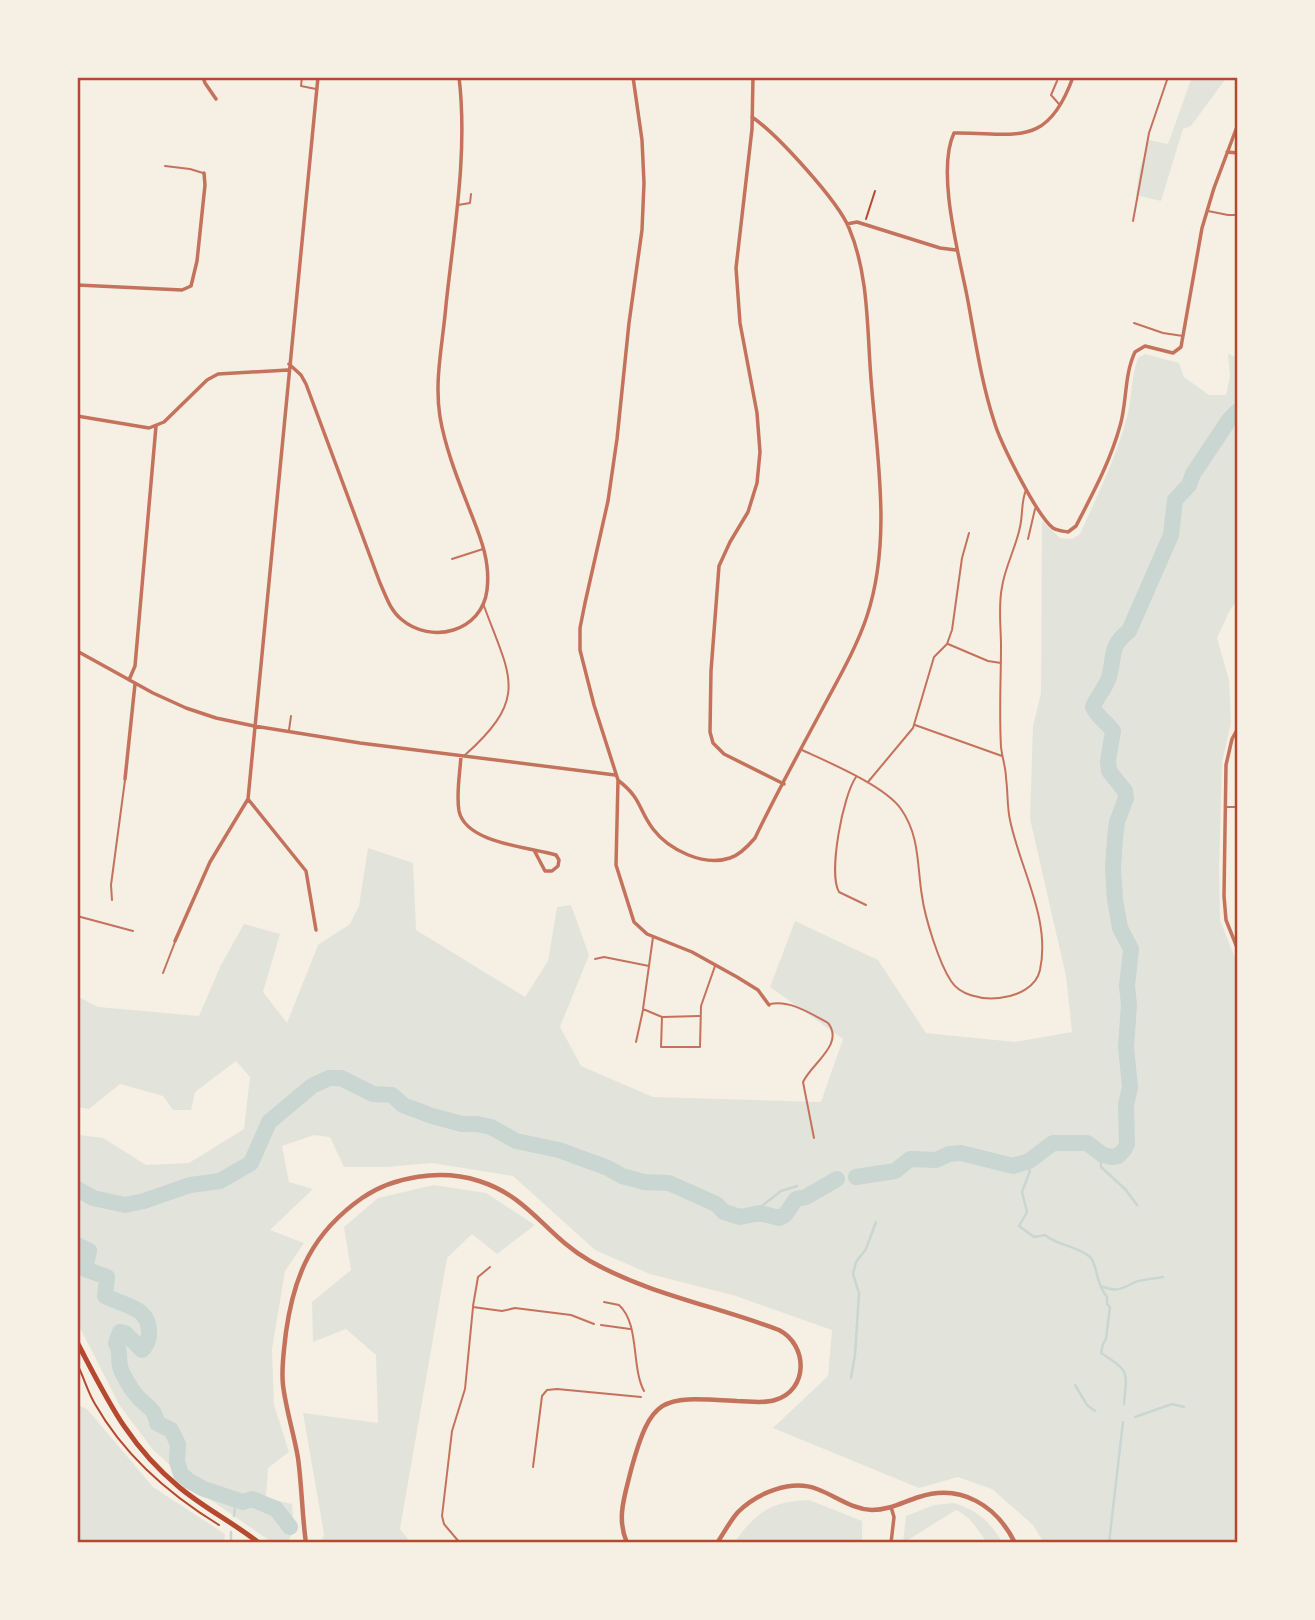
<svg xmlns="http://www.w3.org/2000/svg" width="1315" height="1620" font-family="Helvetica,sans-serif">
<rect width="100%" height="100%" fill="#f6efe4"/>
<path fill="#e2e4dc" d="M1192,77H1227L1191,126L1183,129L1161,201L1136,195L1140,168L1149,140L1168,144Z
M1145,354L1179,363L1184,377L1209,395H1226L1230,376L1228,354L1238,358V599L1229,612L1217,638L1229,680L1231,723L1222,762L1219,869L1220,920L1238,966V1543H1044L1033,1525L992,1489L958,1477L919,1488L773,1428L828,1376L832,1330L736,1296L650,1274L595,1250L513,1176L432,1163L387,1167H344L330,1137L314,1135L282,1146L289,1182L313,1189L270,1230L304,1243L285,1271L272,1349L274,1405L289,1452L268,1468L266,1498L292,1504L294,1528L288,1543H273L208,1498L154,1451L120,1406L77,1322V1158L80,1156V1135L103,1138L146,1165L189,1163L244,1129L250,1077L236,1061L195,1092L191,1110H173L163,1096L120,1084L89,1109L77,1107V996L98,1007L199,1016L220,967L244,924L280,934L263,992L287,1023L318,945L350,924L359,906L368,848L413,863L416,930L525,997L548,961L557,907L571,905L589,955L560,1027L581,1066L653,1097L821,1102L843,1039L770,987L795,921L878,960L926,1033L1015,1042L1072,1032L1066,976L1030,819L1033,726L1041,693L1042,521L1060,538L1072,539L1080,534C1097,496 1116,458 1127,417C1132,398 1131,377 1138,358Z
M434,1185L486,1193L535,1225L497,1254L472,1234L447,1258L400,1529L411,1543H321L324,1534L303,1413L378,1423L376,1355L346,1329L313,1342L312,1302L351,1270L344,1227L378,1198Z
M77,1405L87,1409L153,1487L225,1534L224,1543H77Z
M809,1500L862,1521V1543H734C757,1511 770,1502 809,1500Z
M954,1503C979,1511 989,1521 1003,1543H987C979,1531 970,1516 956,1510L903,1543L906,1516L934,1505Z"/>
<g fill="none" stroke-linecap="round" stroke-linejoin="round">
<path stroke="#c9d6d2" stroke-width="2.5" d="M1101,1153V1167L1126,1190L1137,1205
M1023,1163L1030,1171L1022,1192L1027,1212L1019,1226L1034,1237L1045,1235C1058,1246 1078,1246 1090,1257C1098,1265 1095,1283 1107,1297V1304L1110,1307L1106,1339L1103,1344L1101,1353C1130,1372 1127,1370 1124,1404
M753,1213L781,1191L797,1186
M1101,1286C1116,1292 1120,1290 1133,1283C1141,1279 1154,1279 1163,1277
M851,1378L855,1355L859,1293L853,1274L856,1262L866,1249L876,1222
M1075,1385L1087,1405L1095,1411
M1135,1417L1172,1404L1184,1407
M234,1516L236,1500
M231,1532V1543
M1109,1543L1123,1422"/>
<path stroke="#c9d6d2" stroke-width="16" d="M856,1177L895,1171L910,1159L936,1160L949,1154L961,1153L1013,1166L1029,1161L1053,1143H1087L1103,1155L1112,1157L1118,1156L1124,1150L1127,1144L1126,1105L1130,1087L1126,1047L1129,1005L1127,986L1131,949L1120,928L1115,900L1113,868L1115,838L1117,822L1126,798L1125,791L1109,771L1108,761L1113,731C1106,721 1098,718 1093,707C1097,696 1106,688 1109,677C1115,656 1109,646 1129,631L1171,535L1175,500L1189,485L1193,474L1229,420L1238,411
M77,1189L93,1198L125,1205L144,1201L190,1185L220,1181L251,1163L269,1122L312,1086L329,1078H341L373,1094L392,1095L403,1105L432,1116L462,1124H477L491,1127L516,1141L559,1150L608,1168L622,1176L644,1182L669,1183L716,1204L724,1212L740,1217L760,1213L779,1218L785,1215L796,1199L806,1197L837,1179
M77,1245L89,1251L85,1269L107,1277L105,1296C125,1306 151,1307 149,1335C148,1342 147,1345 142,1350L125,1333L120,1332L116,1343C122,1352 116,1363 123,1374C127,1382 135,1395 142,1401C151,1409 155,1411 157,1423L171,1430L178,1444L177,1462L181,1474L189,1481L204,1489L243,1502L252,1499L276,1509L290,1527"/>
<path stroke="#b5482f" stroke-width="2" d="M866,219L875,191
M77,1364C84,1377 87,1391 95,1404C124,1455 170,1495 219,1525"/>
<path stroke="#c5725c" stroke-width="2" d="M302,77L301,86L316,89
M1057,81L1051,95L1059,104
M165,166L190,169L203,173
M458,205L470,203L471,194
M1208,211L1228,215H1238
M1133,221L1149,133L1168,77
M1134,323L1163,333L1183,336
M1028,539L1035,509
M452,559L483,549
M948,644L988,661L1001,663
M915,725L1002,756
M289,730L291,716
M802,750C828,762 885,786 901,809C920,836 917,866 922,896C925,918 939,963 951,981C968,1008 1033,1003 1040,970C1051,919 1020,869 1010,820C1007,807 1008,792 1006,778C1006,768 1002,757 1001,747C999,713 1001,679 1001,646C1001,627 998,606 1002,587C1005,567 1016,547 1020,527C1023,514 1021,502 1026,490
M465,755C530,697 510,677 484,606
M856,777C843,795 828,873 839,892L866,905
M868,782L913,728L934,657L947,644L952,630L962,558L969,533
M1226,807H1238
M112,900L111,885L125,780
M77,916L133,931
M653,937L643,1009L662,1017L661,1047H700L701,1006L715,966
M595,959L604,957L649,966
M163,973L175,942
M770,1004C790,1000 810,1013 828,1023C845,1044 811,1064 803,1082L814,1138
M663,1017L699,1016
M636,1042L643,1010
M604,1302L619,1305C640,1324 631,1367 644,1391
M473,1306L478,1277L490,1267
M601,1325L630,1329
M533,1467L542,1396L547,1390L557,1389L641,1397
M460,1543L444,1524L442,1516L452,1431L465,1389L473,1307L502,1311L515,1308L571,1315L594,1324"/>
<path stroke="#c5725c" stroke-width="3.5" d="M203,77L205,83L216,99
M633,77L642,140L644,183L642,230L629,323L617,439L608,501L585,603L580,628V650L594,705L618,780L616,865L634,922L647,934L692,952L737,977L758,990L769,1005
M753,77L752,129L736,268L740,323L757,413L760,452L757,483L748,512L730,542L719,566L711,671L710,732L713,743L724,754L784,784
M1073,77C1047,150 1015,132 954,133C936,171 959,255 967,296C975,338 981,381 994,421C1000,442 1037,516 1053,528C1058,531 1063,531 1068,532L1076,526C1093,493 1110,462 1120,426C1127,403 1124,375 1135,352L1145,346L1173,353L1181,347L1202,228L1214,188L1238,124
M1227,152L1238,153
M847,224L857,222L940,248L956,250
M77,285L182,290L191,286L197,261L205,185L204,173
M289,364L301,375L306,384L380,583C386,596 390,610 401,619C431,645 482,632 487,590C491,558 478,532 467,503C456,475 445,446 440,417C434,380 443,342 446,305C454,230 468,153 459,77
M77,416L149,428L164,422L207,380L218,374L288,370
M77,651L153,693L186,708L216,718L254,726L360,743L615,775
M129,680L135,666L156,426
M1238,728L1232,739L1226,765L1224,896L1226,920L1238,950
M461,756C460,773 456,794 459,811C466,844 531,847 556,855L559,860L558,866L552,871H545L534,850
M125,779L135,684
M619,781C642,799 638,809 653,829C669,850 704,867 730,858C740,855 749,845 755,838C777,792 802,747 826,702C841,674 857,646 867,616C892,540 877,457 871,379C867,330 869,275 849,228C838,201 777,134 752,117
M248,799L306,871L316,930
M175,941L210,862L248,799L318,77
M891,1507L894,1517L891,1543"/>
<path stroke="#c5725c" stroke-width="4.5" d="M306,1543C302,1515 302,1487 298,1458C294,1434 286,1410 283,1385C281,1368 284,1350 286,1332C294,1275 312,1233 362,1198C394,1176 441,1169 479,1181C530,1197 546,1236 590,1261C648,1294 716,1306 779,1330C808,1345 809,1390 775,1400C763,1404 749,1401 737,1401C663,1397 652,1393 631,1470C625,1495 616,1518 627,1543
M717,1543C724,1533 730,1521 738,1512C757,1493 791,1479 817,1489C836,1496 851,1509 872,1510C889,1510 903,1502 919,1497C961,1483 997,1506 1015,1543"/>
<path stroke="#b5482f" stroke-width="5" d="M77,1342C107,1399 128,1445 179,1487C204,1508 234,1523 259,1543"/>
</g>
<rect width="1315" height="1620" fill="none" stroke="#f6efe4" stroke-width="158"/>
<rect x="79" y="79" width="1157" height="1462" fill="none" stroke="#b5482f" stroke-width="2.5"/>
</svg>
